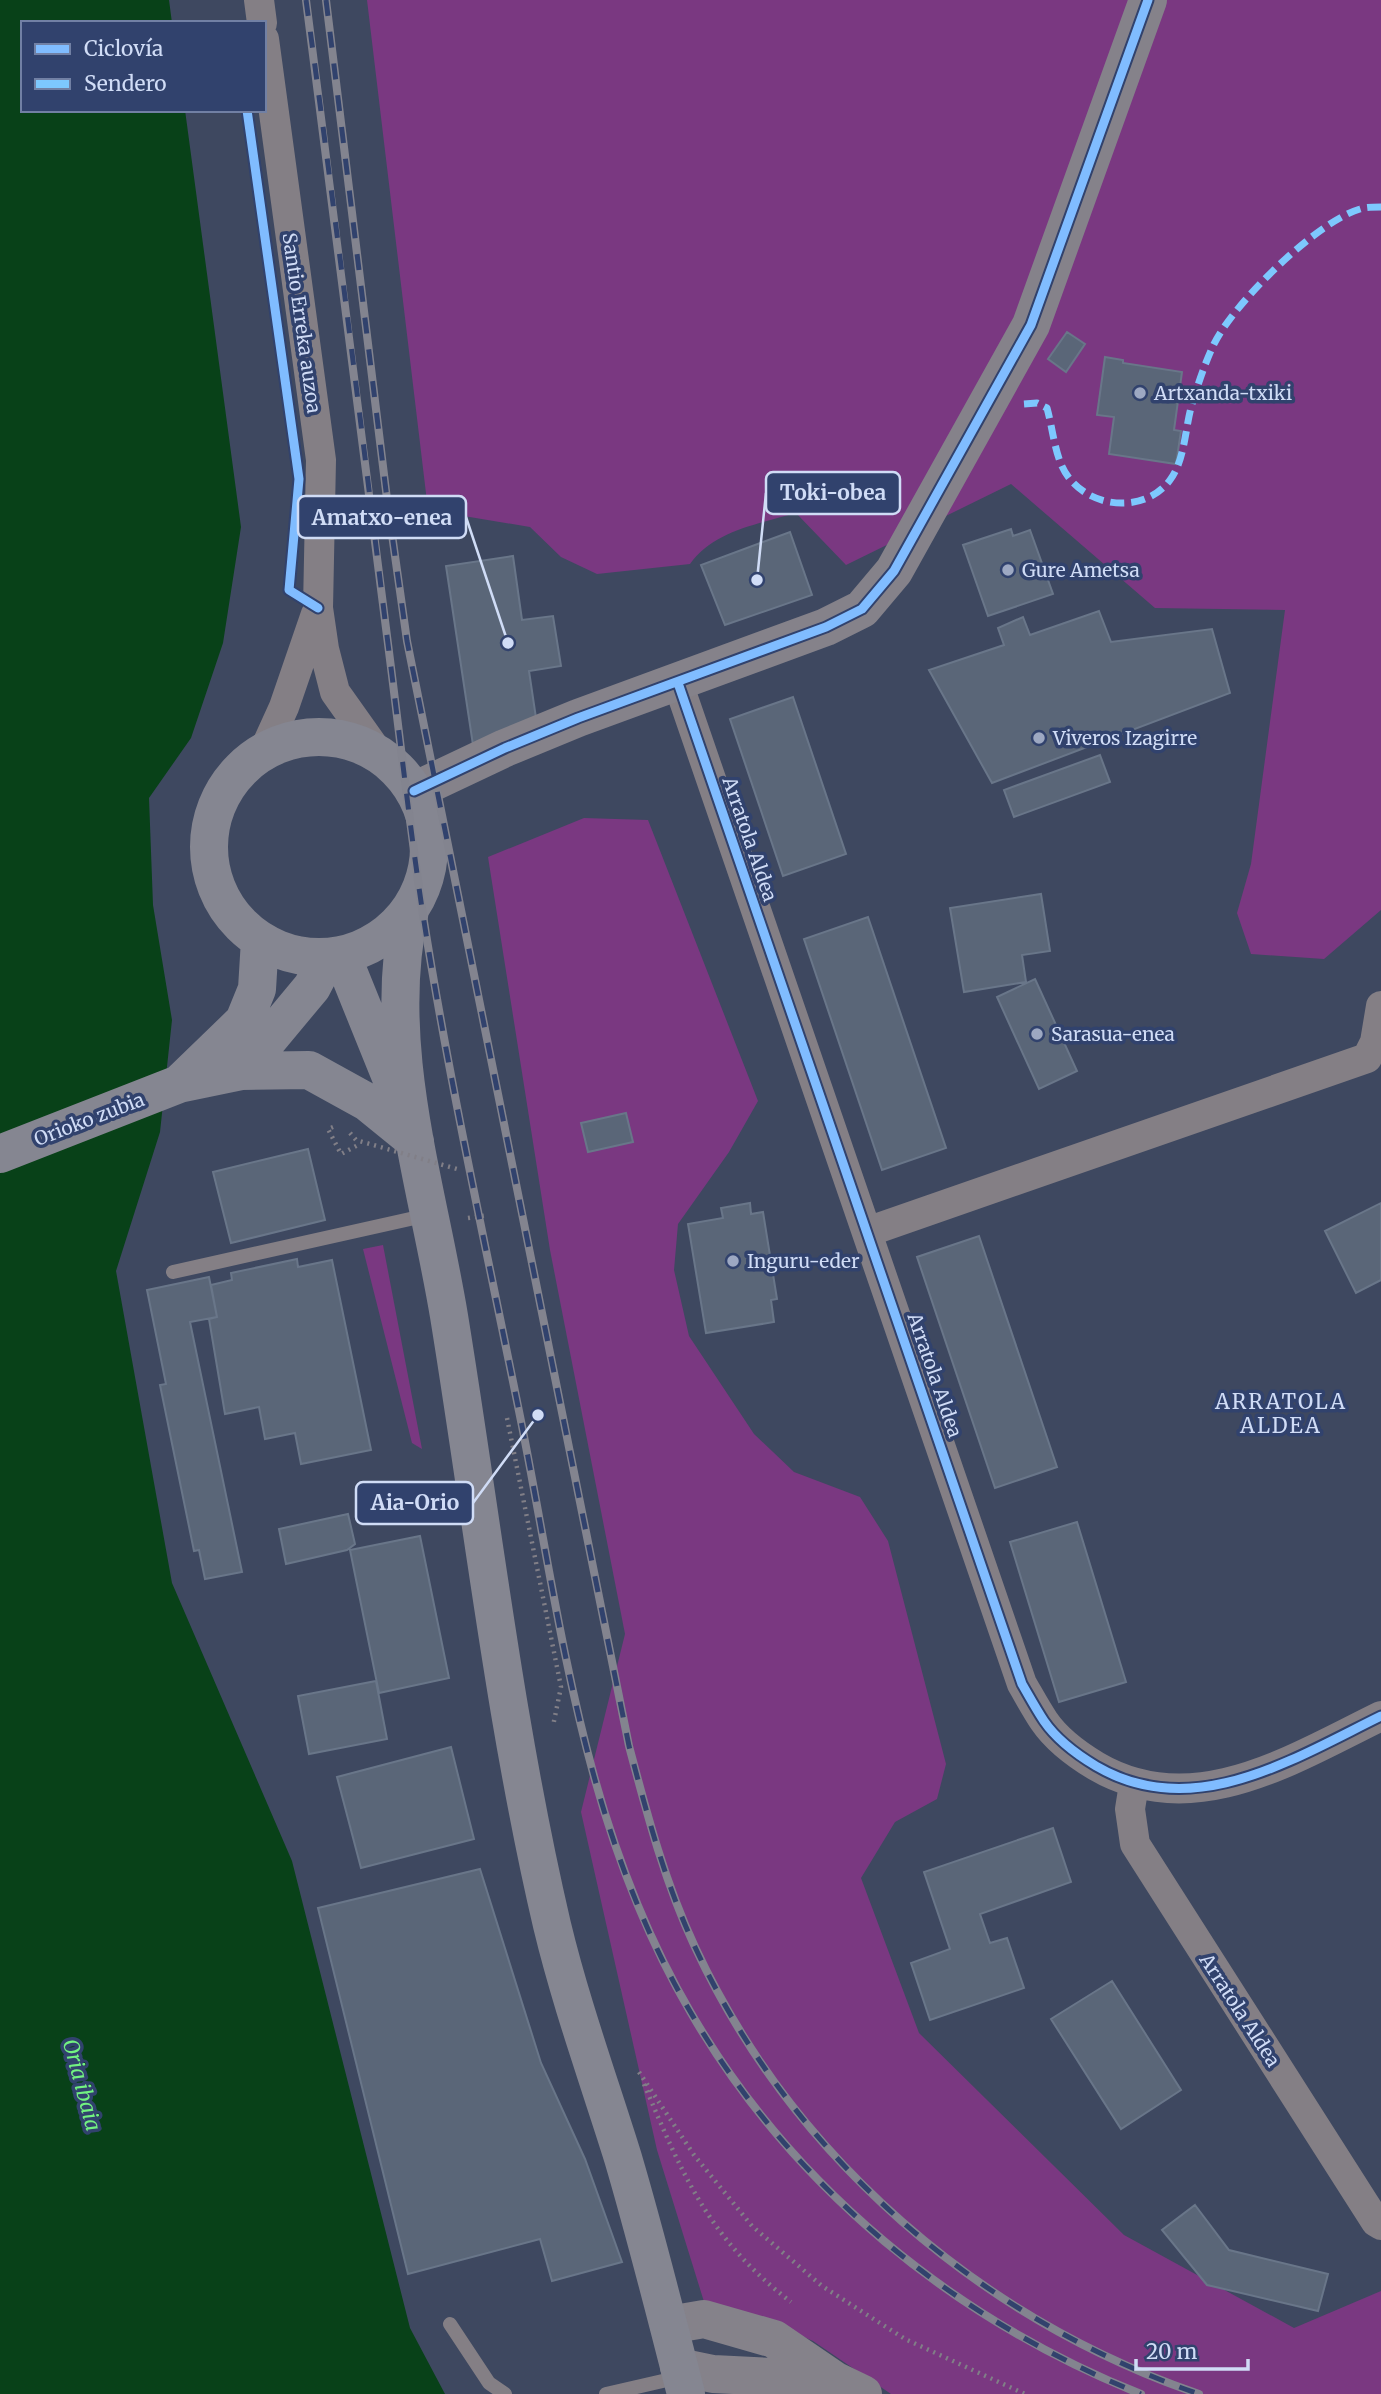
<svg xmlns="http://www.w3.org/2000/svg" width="1381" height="2394" font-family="Merriweather,serif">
<rect width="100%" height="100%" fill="#3e4860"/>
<path fill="#7a3881" d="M367,0H1381V910L1324,959L1251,954L1237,913L1251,864L1285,610L1155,608L1011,484L846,565L796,513C758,524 713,531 690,564L597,574L561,557L530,527L428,510Z
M584,818L648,820L758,1101L729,1152L678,1224L674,1270L689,1336L754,1434L794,1472L860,1497L888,1541L946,1764L937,1799L895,1822L861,1878L919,2033L1124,2235L1294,2328L1381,2291V2394H891L813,2341L767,2321L705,2305L657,2150L581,1812L625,1634L550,1250L488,857Z
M383,1245L422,1449L412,1443L363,1249Z"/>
<path fill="#084118" d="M0,0H169L172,23H23V110H185L241,527L223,643L191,738L149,798L153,905L172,1020L160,1132L116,1271L172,1583L292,1861L410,2328L445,2394H0Z"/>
<path fill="#5a6678" stroke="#697689" stroke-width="2" d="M1067,332L1085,344L1066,372L1048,359Z
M1105,357L1123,360V363L1182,372L1174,430L1181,431L1176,464L1109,454L1114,417L1097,415Z
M1011,529L1013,536L1030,530L1053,594L988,616L963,545Z
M790,532L812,595L725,625L701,565Z
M513,556L522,620L553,616L561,666L529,671L536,718L473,745L446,566Z
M1099,611L1111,642L1212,629L1230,693L992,783L929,670L1004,645L998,628L1023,617L1030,635Z
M793,697L846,854L783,876L730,719Z
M1100,755L1110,782L1014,817L1004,790Z
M1041,894L1050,951L1022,955L1026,982L964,992L950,908Z
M868,917L946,1148L882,1170L804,939Z
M1035,979L1077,1071L1039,1089L997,997Z
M626,1113L633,1142L588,1152L581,1123Z
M308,1149L325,1220L231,1243L213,1172Z
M750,1203L751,1214L763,1212L777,1299L771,1300L774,1322L706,1333L688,1224L723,1218L721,1208Z
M1381,1203V1280L1356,1293L1325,1231Z
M979,1236L1057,1467L995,1488L917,1257Z
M297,1259L298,1267L332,1260L371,1450L301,1464L295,1433L265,1439L259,1407L225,1414L209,1319L217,1317L211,1285L232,1280L231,1273Z
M209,1277L217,1317L190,1322L242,1572L205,1579L199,1550L194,1551L160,1385L166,1384L147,1290Z
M348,1514L355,1544L347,1550L286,1564L279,1529Z
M1077,1522L1126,1682L1059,1702L1010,1542Z
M420,1536L449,1678L379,1693L350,1550Z
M376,1681L387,1739L309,1754L298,1696Z
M451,1747L474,1839L361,1868L337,1777Z
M1053,1828L1071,1882L980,1914L990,1943L1007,1938L1024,1988L930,2020L911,1963L950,1949L924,1872Z
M480,1869L541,2063L585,2159L622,2262L552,2281L540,2239L408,2274L318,1908Z
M1112,1981L1181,2090L1121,2129L1051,2019Z
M1195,2205L1229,2250L1328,2274L1318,2311L1207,2285L1162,2230Z"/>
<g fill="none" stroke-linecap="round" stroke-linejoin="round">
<path stroke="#817f87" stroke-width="4.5" stroke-dasharray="2 5" stroke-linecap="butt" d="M333,1127L328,1129L341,1154L360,1144
M468,1218L488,1215
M507,1418L561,1687L553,1726
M639,2072L694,2155L752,2226L822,2286L905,2339L1025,2394
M644,2084C683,2176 709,2239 791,2302"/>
<path stroke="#847f85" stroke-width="14" d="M173,1272L428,1215
M450,2324L489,2383L505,2394
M606,2394L680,2377"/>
<path stroke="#847f85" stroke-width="30" d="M259,0L262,23
M264,39L321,460L318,608L324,649L335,692L379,754
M678,683L1022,1684C1029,1696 1036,1709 1044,1721C1057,1740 1076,1754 1096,1766C1193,1823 1293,1759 1381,1716
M264,751L284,707L316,614
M867,1232L1367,1058L1375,1042L1381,1006
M1134,1784L1130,1809L1135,1844L1376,2222L1381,2225"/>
<path stroke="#85828a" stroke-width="38" d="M414,791L505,748L578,718L826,627L862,609L894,571L1031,325L1148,0
M669,2325L704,2319L774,2339L834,2380L863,2394
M679,2367L713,2374L834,2380"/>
<path stroke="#858691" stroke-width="38" d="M209 847a110 110 0 1 1 220 0a110 110 0 1 1-220 0Z
M410,910C380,1044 427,1183 449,1316C482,1519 505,1724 552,1925C571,2004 599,2081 623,2158C646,2236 666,2315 686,2394
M342,956L392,1080
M242,1071L312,987L327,958
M179,1084L244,1021L257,989L260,940
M0,1154L179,1084L242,1071L309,1070L367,1102L415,1141"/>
<defs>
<path id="rail" d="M306,0C335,212 361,424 387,636C399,729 409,822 423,915C450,1087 488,1256 522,1426C562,1629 584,1831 691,2013C793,2188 955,2320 1141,2394
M326,0L387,499L407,641L629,1746C647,1814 665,1883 695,1947C793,2158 981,2319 1199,2394"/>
</defs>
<use href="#rail" stroke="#83848f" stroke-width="8"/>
<use href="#rail" stroke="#31426d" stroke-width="5" stroke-dasharray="16" stroke-linecap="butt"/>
<path stroke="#817f87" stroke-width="4.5" stroke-dasharray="2 5" stroke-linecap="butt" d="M350,1133L356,1140L457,1169"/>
<path stroke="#7dc8fe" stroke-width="7" stroke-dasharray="14 7" stroke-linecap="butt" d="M1024,404L1037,403L1047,408C1052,426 1054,447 1061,464C1079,508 1143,517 1170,480C1185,460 1185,428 1192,404C1198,384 1205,363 1214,344C1234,303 1316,222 1360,209C1366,207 1374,207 1381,207"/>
<defs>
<path id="cycleway" d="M247,110L299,479L289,590L318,608
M678,683L1022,1684C1029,1696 1036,1709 1044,1721C1057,1740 1076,1754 1096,1766C1193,1823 1293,1759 1381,1716
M414,791L505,748L578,718L826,627L862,609L894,571L1031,325L1148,0"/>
</defs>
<use href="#cycleway" stroke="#31426d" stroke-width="13"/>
<use href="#cycleway" stroke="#80bcff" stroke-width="9"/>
</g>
<g fill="#9da8c2" stroke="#31426d" stroke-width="2.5">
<circle cx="1140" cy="393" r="7"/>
<circle cx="1008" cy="570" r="7"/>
<circle cx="1039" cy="738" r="7"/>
<circle cx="1037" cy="1034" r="7"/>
<circle cx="733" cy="1261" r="7"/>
</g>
<g text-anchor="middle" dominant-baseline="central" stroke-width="7" stroke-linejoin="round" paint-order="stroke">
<g font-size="19" fill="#d0dcf6" stroke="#31426d">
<text transform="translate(302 323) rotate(82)">Santio Erreka auzoa</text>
<text transform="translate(750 839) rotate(71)">Arratola Aldea</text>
<text transform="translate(89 1119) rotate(-21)">Orioko zubia</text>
<text transform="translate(935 1375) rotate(71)">Arratola Aldea</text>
<text transform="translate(1240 2010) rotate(57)">Arratola Aldea</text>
</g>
<g font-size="19" fill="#d0dcf6" stroke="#31426d" text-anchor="start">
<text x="1154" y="393">Artxanda-txiki</text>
<text x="1022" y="570">Gure Ametsa</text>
<text x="1053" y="738">Viveros Izagirre</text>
<text x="1051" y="1034">Sarasua-enea</text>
<text x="747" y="1261">Inguru-eder</text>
</g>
<g font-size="21" letter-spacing="2" fill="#d0dcf6" stroke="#31426d">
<text x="1281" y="1401">ARRATOLA<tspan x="1281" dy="24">ALDEA</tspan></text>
</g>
<g font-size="21" font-style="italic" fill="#72f281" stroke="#31426d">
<text transform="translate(82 2085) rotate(75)">Oria ibaia</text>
</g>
</g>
<path fill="none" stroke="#d0dcf6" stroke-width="2.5" d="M757 580L766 493M508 643L466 517M538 1415L473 1503"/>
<g fill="#d0dcf6" stroke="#31426d" stroke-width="2.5">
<circle cx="757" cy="580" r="7"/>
<circle cx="508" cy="643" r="7"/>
<circle cx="538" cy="1415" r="7"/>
</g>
<g fill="#31426d" stroke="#d0dcf6" stroke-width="2.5">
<rect x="766" y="472" width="134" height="42" rx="7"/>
<rect x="298" y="496" width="168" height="42" rx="7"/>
<rect x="356" y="1482" width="117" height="42" rx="7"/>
</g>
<g font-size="21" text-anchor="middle" font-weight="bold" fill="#d0dcf6">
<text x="833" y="500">Toki-obea</text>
<text x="382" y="525">Amatxo-enea</text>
<text x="415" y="1510">Aia-Orio</text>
</g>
<rect x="21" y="21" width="245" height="91" fill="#31426d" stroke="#7180a4" stroke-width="2"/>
<rect x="35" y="44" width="35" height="10" fill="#80bcff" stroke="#7180a4" stroke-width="2"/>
<text x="84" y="56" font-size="21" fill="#d0dcf6">Ciclovía</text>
<rect x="35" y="79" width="35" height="10" fill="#7dc8fe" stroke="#7180a4" stroke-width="2"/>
<text x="84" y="91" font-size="21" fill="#d0dcf6">Sendero</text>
<path d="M1136 2359v10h112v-10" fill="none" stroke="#d0dcf6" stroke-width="3.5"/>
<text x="1146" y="2359" font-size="21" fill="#d0dcf6" stroke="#31426d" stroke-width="5" paint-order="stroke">20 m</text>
</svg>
